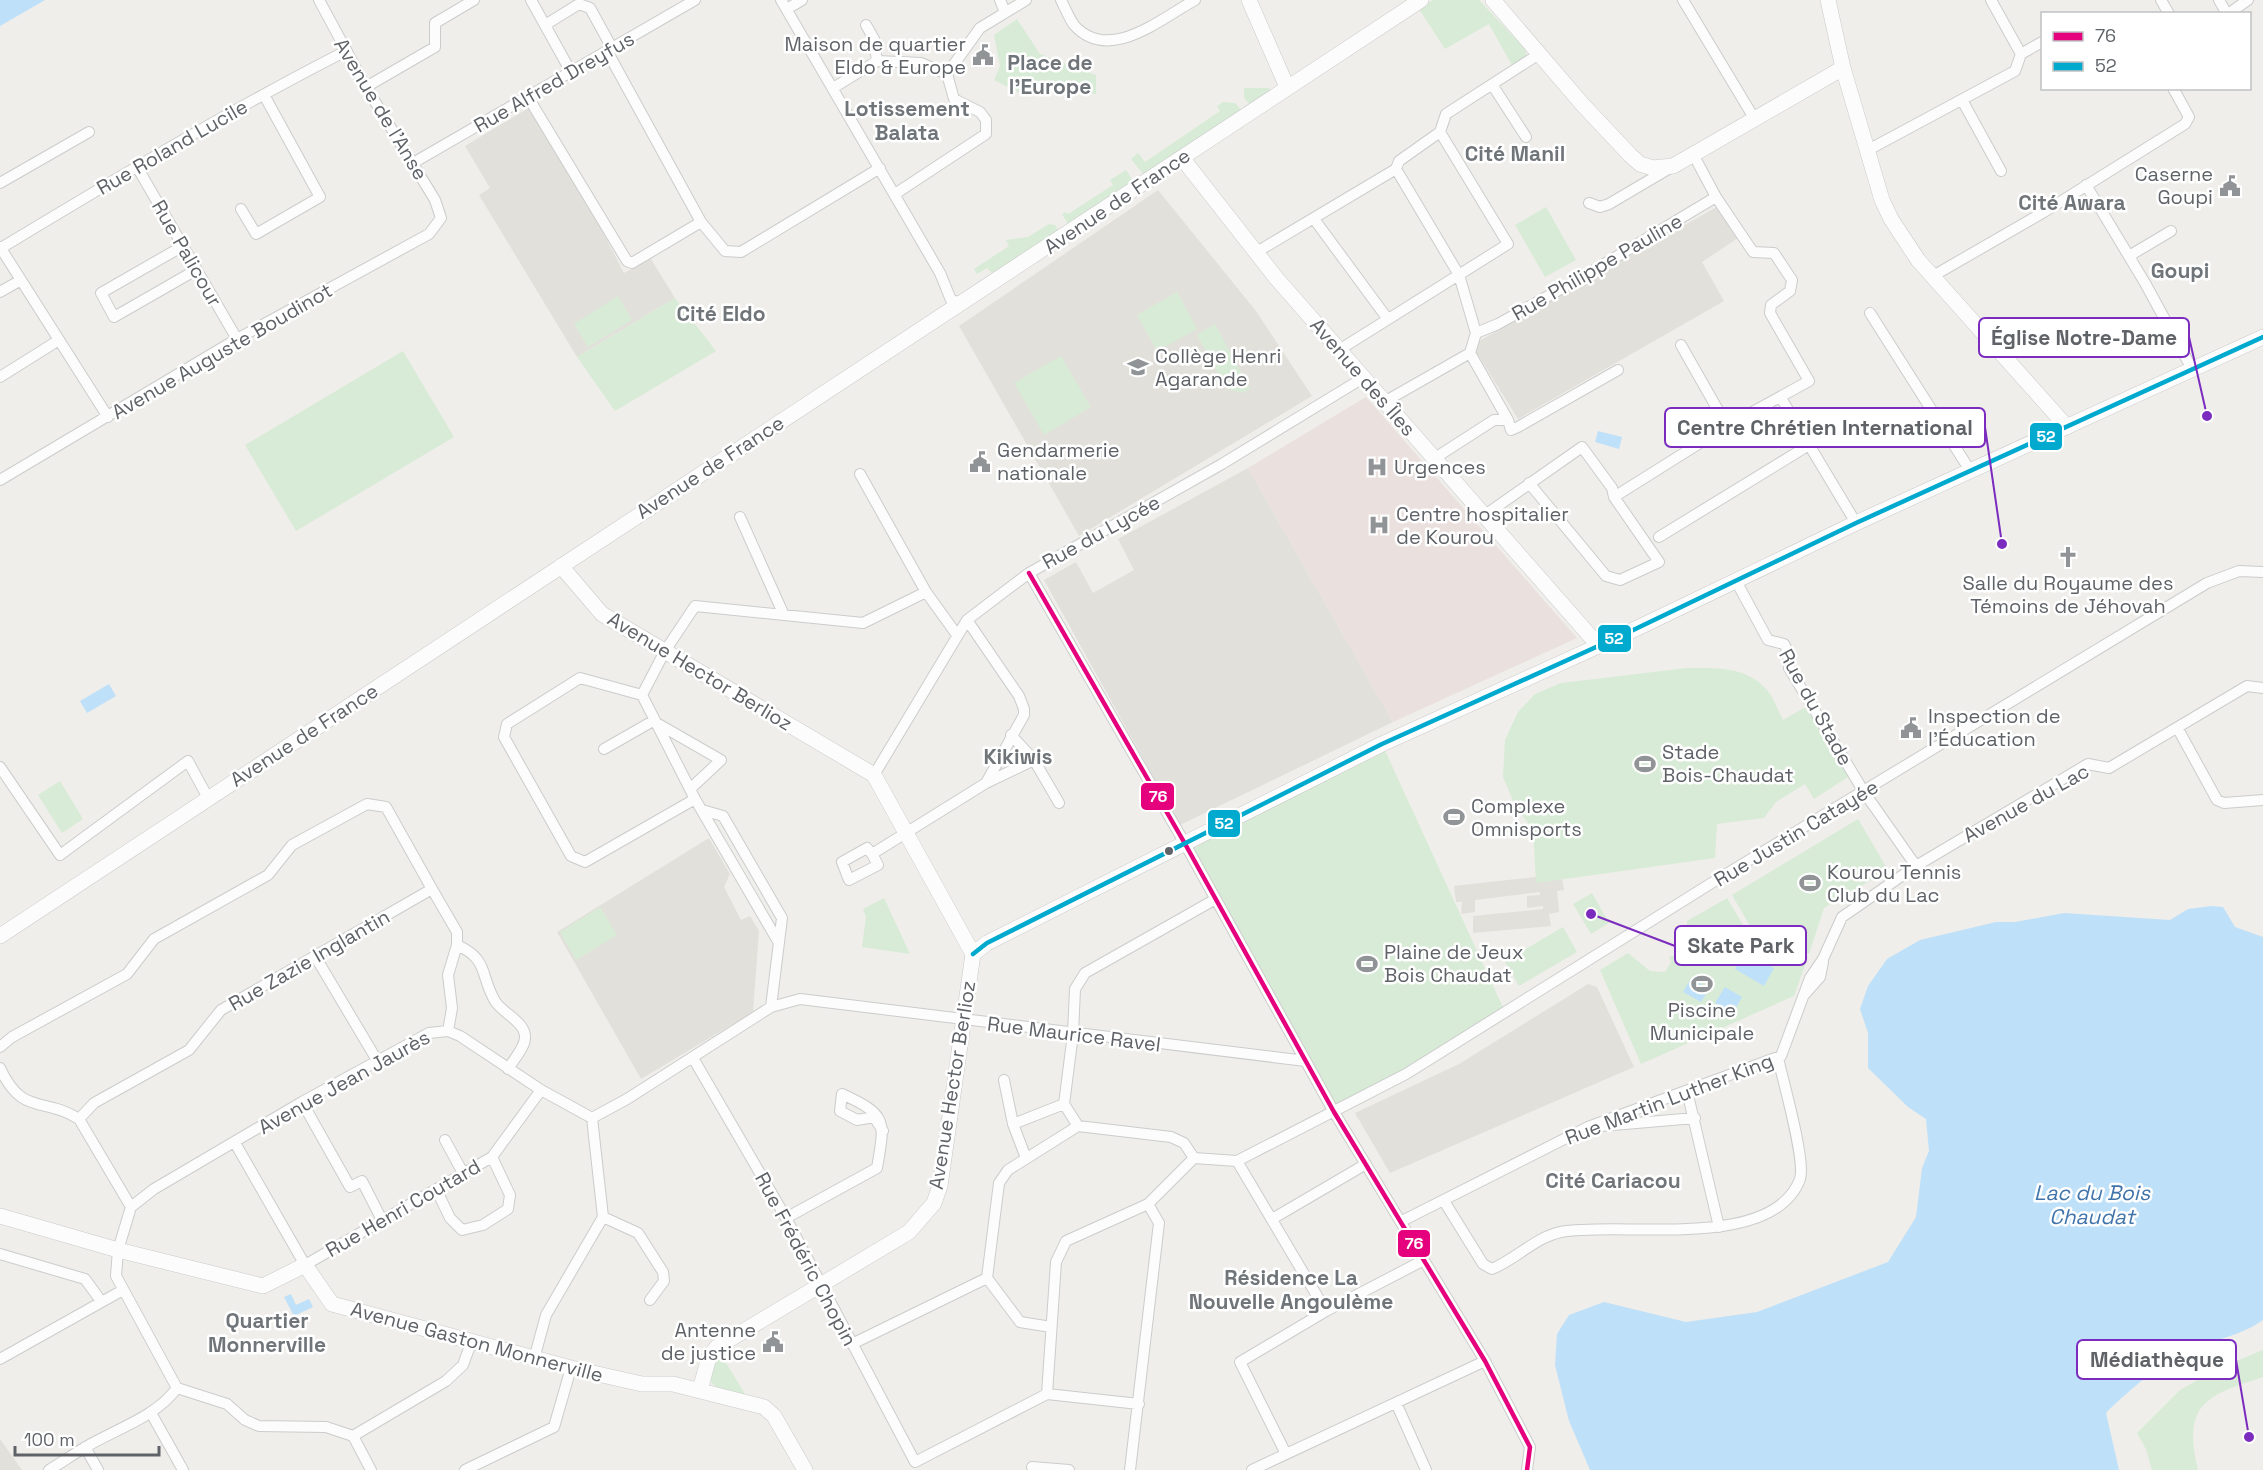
<svg xmlns="http://www.w3.org/2000/svg" width="2263" height="1470" font-family="'Space Grotesk',sans-serif">
<rect width="100%" height="100%" fill="#efeeea"/>
<path fill="#e2e0da" d="M530,107L587,202L624,273L651,259L675,298L577,357L479,195L490,188L465,146Z
M1158,190L1256,311L1312,396L1079,536L959,326Z
M1722,204L1741,236L1702,262L1724,301L1518,419L1472,345Z
M1248,468L1393,722L1180,825L1044,580L1076,562L1093,593L1134,570L1118,539Z
M709,838L730,874L724,887L741,920L750,916L759,931L753,1012L641,1079L557,932Z
M1561,874L1564,890L1557,891L1559,912L1549,914L1551,926L1473,933V916L1543,909V906L1527,908V896L1540,895V892L1475,900V912L1461,914L1462,902H1456L1454,886Z
M1588,984L1597,987L1634,1067L1390,1173L1355,1113L1459,1064Z
M0,1439L22,1470H0Z"/>
<path fill="#eae0de" d="M1366,397L1577,638L1393,722L1248,468Z"/>
<path fill="#d8ebd6" d="M1433,0H1479L1526,50V59L1514,69L1489,24L1445,49L1419,9Z
M1017,19L1040,54L1096,75V94L1018,92L994,80L1000,66L994,35Z
M1244,88H1269L1270,93L1250,105L1244,98Z
M1223,102L1235,103L1241,110L1144,175L1131,159L1138,153L1145,162L1220,111L1217,106Z
M1126,170L1134,182L1068,224L1062,214L1066,212L1068,214L1113,185L1110,180Z
M1546,207L1576,260L1545,277L1515,225Z
M1049,224L1055,225L1058,230L992,273L987,268L977,274L974,269L1009,246L1006,240L1028,237Z
M1177,292L1197,329L1157,351L1137,315Z
M618,296L632,320L588,347L574,324Z
M675,298L716,351L615,411L577,357Z
M1215,324L1250,389L1243,393L1227,389L1197,335Z
M403,351L454,437L296,531L245,445Z
M1061,356L1091,407L1044,435L1014,383Z
M1687,668C1715,668 1747,666 1767,690C1774,698 1778,711 1783,720L1809,705L1848,777L1814,799L1805,784L1776,802L1764,818L1717,824L1715,858L1536,883L1533,829L1516,808L1503,777L1505,740L1518,712L1535,694L1561,683Z
M1382,744L1506,1014L1334,1112L1184,842Z
M60,781L83,819L62,833L38,795Z
M1858,819L1888,870L1824,908L1809,954L1757,938L1732,895Z
M1592,893L1609,923L1591,934L1573,904Z
M884,898L910,954L862,947L866,917L863,909Z
M1727,898L1752,940L1808,957L1794,996L1641,1064L1600,970L1628,953L1650,971L1665,972L1671,962L1669,957L1679,954L1680,941L1687,934V921Z
M600,907L617,935L576,960L560,932Z
M1563,927L1577,952L1519,986L1502,957L1521,946L1524,950Z
M2263,1350V1377C2206,1395 2182,1404 2198,1470H2152L2146,1449L2137,1433L2180,1390L2234,1359L2239,1360Z
M720,1353L747,1397C718,1390 697,1387 720,1353Z"/>
<path fill="#bfe0f9" d="M0,0H45L0,26Z
M1598,431L1622,437L1619,449L1595,442Z
M109,684L116,696L87,713L80,701Z
M2212,906L2223,907L2235,927L2263,937V1320C2237,1339 2202,1341 2173,1357C2158,1366 2118,1400 2106,1413L2119,1470H1590L1569,1421L1555,1365L1557,1334L1569,1315L1604,1302L1686,1322L1757,1312L1888,1262L1916,1217L1922,1168L1929,1151L1926,1119L1908,1107L1868,1068V1033L1860,1009L1868,986L1887,959L1920,940L1996,922H2015L2064,913L2170,920L2188,909Z
M1745,951L1774,968L1764,986L1735,969Z
M1691,978L1709,989L1701,1002L1683,992Z
M1725,987L1742,997L1733,1013L1715,1003Z
M291,1294L296,1305L309,1299L313,1307L294,1316L284,1297Z"/>
<g fill="none" stroke-linecap="round" stroke-linejoin="round">
<defs>
<path id="street" d="M531,0L571,72
M781,0L940,273L951,300L963,303
M1000,0L1005,12
M1061,0C1065,8 1069,18 1074,25C1109,64 1160,19 1195,0
M1683,0L1754,118
M1991,0L2021,54
M2161,0L2169,14
M2219,0L2227,14
M787,9L802,0
M2228,14L2248,0
M545,25L579,4L590,8L612,48
M866,25L874,39L877,61
M607,51L701,222L725,251L741,252L880,168
M2021,54L2042,42
M947,74L980,28L1026,0
M1493,86L1526,137
M366,87L435,47V23L474,0
M833,88L877,61L921,63L947,74
M528,97L627,261L632,263L701,222
M1962,100L2001,171
M1868,150L2015,71L2021,54
M413,163L695,0
M137,167L237,339
M1396,169L1459,275L1476,333L1470,353L1508,420
M0,183L89,132
M2086,185L2145,283L2192,369
M895,194L986,134V120L980,112L954,99L947,74
M1589,203L1600,207L1609,204L1670,168
M241,209L256,234L320,197L264,95
M1314,219L1387,318
M183,246L101,293L114,317L196,270
M0,247L108,417
M1,248C114,180 228,111 346,51
M1255,253L1396,169L1399,161L1440,132
M2129,256L2171,231
M1933,276L2044,212L2185,124L2189,117L2173,88
M0,292L21,280
M1870,313L1971,472
M1476,333L1498,324L1584,276L1716,197
M1681,345L1727,426
M1339,350L1508,244L1440,132L1446,114L1539,54
M0,377L59,340
M1781,398L1856,523
M1384,402L1470,353
M1435,458L1494,420H1508L1511,430L1518,427L1618,370
M860,474L926,592L957,635
M0,480L237,339L429,234L441,218L435,200L366,87L319,0
M1614,497L1727,426L1809,381L1770,313L1771,305L1790,291L1792,280L1774,253L1753,252L1716,197L1693,154
M1485,515L1582,447L1612,488L1614,497L1659,562L1620,580L1606,576L1529,483
M740,517L783,613
M1659,537L1809,445
M1029,573L1184,842L1334,1112L1485,1361L1530,1447L1527,1470
M1736,581L1768,640L1784,644L1788,652L1789,668L1864,792L1916,866
M642,695L580,678L507,724L504,737L571,856L585,862L695,799
M2178,729L2217,800L2224,803L2263,800
M604,749L653,721L660,725L721,760L690,789
M1034,760L1059,803
M0,767L60,855L188,761L208,798
M874,775L967,620L1029,573L1222,464L1363,378
M986,783L1034,760L1011,735
M872,854L878,865L849,880L842,862L867,848L872,854L986,783L1024,715V709L1019,696L967,620
M779,943L695,799L642,695L665,651L695,606L863,623L926,592
M315,956L378,1062
M1805,994L1820,977L1823,962
M771,1007L800,999L1306,1061
M448,1031L452,1008L448,975L457,945C489,959 480,976 495,1001C502,1013 524,1021 525,1036C526,1047 513,1060 508,1069
M0,1047L12,1037L127,974L154,939L268,875L292,845L367,804L386,807L432,889
M693,1058L786,1218L915,1462L1047,1394L1056,1262L1066,1241L1148,1204L1194,1158L1237,1161L1406,1074L1718,879L2207,583L2239,571L2263,572
M0,1068C23,1117 43,1096 79,1119
M1004,1080L1013,1124
M1687,1091L1719,1227
M302,1102L350,1187L362,1181L383,1222
M592,1118L627,1099L771,1007L782,918L723,816L702,810
M1078,1126L1064,1104L1073,1034L1075,989L1085,973L1214,900
M1601,1126L1695,1118
M445,1140L463,1173
M235,1143L305,1265L492,1157L541,1090
M1026,1158L1013,1124L1064,1104
M1237,1161L1326,1311
M437,1191L450,1218L462,1230L483,1225L508,1209L510,1195L492,1157
M1444,1201L1483,1264L1492,1269C1516,1259 1536,1237 1561,1232C1621,1221 1773,1252 1800,1179C1806,1161 1783,1081 1778,1058
M131,1207L79,1119L94,1103L189,1050L221,1010L432,889L457,932V945
M603,1217L638,1233L663,1272L664,1281L650,1300
M786,1218L877,1168C885,1121 888,1115 842,1094L840,1111L857,1120L874,1117L883,1131
M1272,1219L1366,1164
M1402,1221L1588,1127L1781,1056L1810,978L1823,959L1842,917L1916,866L2088,764L2109,768L2247,686L2263,688
M0,1254L85,1279L101,1301
M1051,1327L1020,1322L987,1278L999,1183L1008,1170L1078,1126L1171,1137L1184,1143L1194,1158
M852,1344L987,1278
M0,1359L123,1290
M1047,1394L1139,1404
M1397,1405L1426,1470
M151,1413L183,1470
M353,1436L446,1381L463,1365L471,1343
M85,1447L98,1470
M1286,1454L1240,1362L1326,1311L1424,1260
M1032,1467L1069,1470
M49,1470C61,1463 72,1455 84,1448C115,1429 155,1418 177,1388
M371,1470L353,1436L326,1427L259,1426L245,1420L227,1404L177,1388L116,1276L118,1250L131,1207L154,1189L302,1102L429,1033L448,1031L460,1036L541,1090L592,1118L603,1217L546,1315L534,1359
M465,1470L554,1427L571,1368
M1130,1470L1159,1223L1148,1204
M1252,1470L1485,1361"/>
<path id="secondary" d="M1249,0L1287,87
M1493,0L1583,105L1630,155L1640,164L1653,168L1673,166L1843,68
M1828,0L1843,68L1882,200L1891,219L1918,260L2067,427
M1182,158L1277,279L1598,645
M561,566L602,614L874,775L973,954L940,1186L934,1203L909,1232L717,1347L709,1357L700,1390
M0,936L1421,0
M973,954L987,943L1382,744L1627,633L1856,523L2263,337
M0,1216L118,1250L263,1286L305,1265L332,1304L571,1368L642,1384H673L764,1407L774,1416L805,1470"/>
</defs>
<use href="#street" stroke="#cbcccc" stroke-width="12"/>
<use href="#secondary" stroke="#cacacb" stroke-width="16"/>
<use href="#street" stroke="#fdfcfc" stroke-width="10"/>
<use href="#secondary" stroke="#fdfcfc" stroke-width="15"/>
<defs>
<path id="bus-1" d="M1029,573L1184,842L1334,1112L1485,1361L1530,1447L1527,1470"/>
<path id="bus-2" d="M973,954L987,943L1382,744L1627,633L1856,523L2263,337"/>
</defs>
<use href="#bus-1" stroke="#fff" stroke-width="9"/>
<use href="#bus-2" stroke="#fff" stroke-width="9"/>
<use href="#bus-1" stroke="#e5007d" stroke-width="4.5"/>
<use href="#bus-2" stroke="#00a9ce" stroke-width="4.5"/>
</g>
<defs>
<symbol id="civic-bare" viewBox="-9 -9 18 18"><path d="M-.6-6.5H3V-4.5H.6V-3L4-1V1h2V6H-6V1h2V-1L-.6-3ZM-1.2 2.5V6h2.4V2.5Z" fill="#919496" stroke="#fff" stroke-width="2.5" paint-order="stroke"/></symbol>
<symbol id="school-bare" viewBox="-9 -9 18 18"><path d="M0-5L7-2L0 1L-7-2ZM-4 1L0 2.5L4 1V4Q0 6-4 4Z" fill="#919496" stroke="#fff" stroke-width="2.5" paint-order="stroke"/></symbol>
<symbol id="hospital-bare" viewBox="-9 -9 18 18"><path d="M-5-5h3v3.5h4V-5h3V5h-3V1.5h-4V5h-3Z" fill="#919496" stroke="#fff" stroke-width="2.5" paint-order="stroke"/></symbol>
<symbol id="church-bare" viewBox="-9 -9 18 18"><path d="M-1.2-6h2.4v3.5h3.3v2.4h-3.3V6h-2.4V-.1h-3.3v-2.4h3.3Z" fill="#919496" stroke="#fff" stroke-width="2.5" paint-order="stroke"/></symbol>
<symbol id="stadium-bare" viewBox="-9 -9 18 18"><path d="M0-5a6.5 5 0 1 0 0 10a6.5 5 0 1 0 0-10ZM-3.5-1.8h7v3.6h-7Z" fill="#919496" stroke="#fff" stroke-width="2.5" paint-order="stroke"/></symbol>
</defs>
<g fill-rule="evenodd">
<use href="#civic-bare" x="968" y="40" width="30" height="30"/>
<use href="#civic-bare" x="2215" y="171" width="30" height="30"/>
<use href="#school-bare" x="1123" y="352" width="30" height="30"/>
<use href="#civic-bare" x="965" y="447" width="30" height="30"/>
<use href="#hospital-bare" x="1362" y="452" width="30" height="30"/>
<use href="#hospital-bare" x="1364" y="510" width="30" height="30"/>
<use href="#church-bare" x="2053" y="542" width="30" height="30"/>
<use href="#civic-bare" x="1896" y="713" width="30" height="30"/>
<use href="#stadium-bare" x="1630" y="749" width="30" height="30"/>
<use href="#stadium-bare" x="1439" y="802" width="30" height="30"/>
<use href="#stadium-bare" x="1795" y="868" width="30" height="30"/>
<use href="#stadium-bare" x="1352" y="949" width="30" height="30"/>
<use href="#stadium-bare" x="1687" y="969" width="30" height="30"/>
<use href="#civic-bare" x="758" y="1327" width="30" height="30"/>
</g>
<circle fill="#5f6368" stroke="#fff" stroke-width="2" cx="1169" cy="851" r="5"/>
<g text-anchor="middle" dominant-baseline="central" stroke-width="5" stroke-linejoin="round" paint-order="stroke">
<g font-size="20" fill="#5f6368" stroke="#fff" text-anchor="start">
<text x="966" y="44" text-anchor="end">Maison de quartier<tspan x="966" dy="23">Eldo &amp; Europe</tspan></text>
<text x="2213" y="174" text-anchor="end">Caserne<tspan x="2213" dy="23">Goupi</tspan></text>
<text x="1155" y="356">Collège Henri<tspan x="1155" dy="23">Agarande</tspan></text>
<text x="997" y="450">Gendarmerie<tspan x="997" dy="23">nationale</tspan></text>
<text x="1394" y="467">Urgences</text>
<text x="1396" y="514">Centre hospitalier<tspan x="1396" dy="23">de Kourou</tspan></text>
<text x="2068" y="583" text-anchor="middle">Salle du Royaume des<tspan x="2068" dy="23">Témoins de Jéhovah</tspan></text>
<text x="1928" y="716">Inspection de<tspan x="1928" dy="23">l'Éducation</tspan></text>
<text x="1662" y="752">Stade<tspan x="1662" dy="23">Bois-Chaudat</tspan></text>
<text x="1471" y="806">Complexe<tspan x="1471" dy="23">Omnisports</tspan></text>
<text x="1827" y="872">Kourou Tennis<tspan x="1827" dy="23">Club du Lac</tspan></text>
<text x="1384" y="952">Plaine de Jeux<tspan x="1384" dy="23">Bois Chaudat</tspan></text>
<text x="1702" y="1010" text-anchor="middle">Piscine<tspan x="1702" dy="23">Municipale</tspan></text>
<text x="756" y="1330" text-anchor="end">Antenne<tspan x="756" dy="23">de justice</tspan></text>
</g>
<g font-size="20" fill="#5f6368" stroke="#fff">
<text transform="translate(554 82) rotate(-30)">Rue Alfred Dreyfus</text>
<text transform="translate(381 109) rotate(59)">Avenue de l'Anse</text>
<text transform="translate(172 147) rotate(-30)">Rue Roland Lucile</text>
<text transform="translate(1117 201) rotate(-34)">Avenue de France</text>
<text transform="translate(187 253) rotate(60)">Rue Palicour</text>
<text transform="translate(1597 267) rotate(-30)">Rue Philippe Pauline</text>
<text transform="translate(222 351) rotate(-30)">Avenue Auguste Boudinot</text>
<text transform="translate(1363 377) rotate(49)">Avenue des Îles</text>
<text transform="translate(710 467) rotate(-33)">Avenue de France</text>
<text transform="translate(1101 532) rotate(-29)">Rue du Lycée</text>
<text transform="translate(700 671) rotate(31)">Avenue Hector Berlioz</text>
<text transform="translate(1816 707) rotate(61)">Rue du Stade</text>
<text transform="translate(304 735) rotate(-33)">Avenue de France</text>
<text transform="translate(2026 803) rotate(-29)">Avenue du Lac</text>
<text transform="translate(1796 833) rotate(-31)">Rue Justin Catayée</text>
<text transform="translate(309 960) rotate(-30)">Rue Zazie Inglantin</text>
<text transform="translate(1074 1034) rotate(7)">Rue Maurice Ravel</text>
<text transform="translate(344 1082) rotate(-29)">Avenue Jean Jaurès</text>
<text transform="translate(952 1085) rotate(-81)">Avenue Hector Berlioz</text>
<text transform="translate(1669 1099) rotate(-21)">Rue Martin Luther King</text>
<text transform="translate(403 1208) rotate(-30)">Rue Henri Coutard</text>
<text transform="translate(806 1259) rotate(62)">Rue Frédéric Chopin</text>
<text transform="translate(477 1342) rotate(15)">Avenue Gaston Monnerville</text>
</g>
<g font-size="21" font-weight="bold" fill="#70757a" stroke="#fff">
<text x="1050" y="62">Place de<tspan x="1050" dy="24">l'Europe</tspan></text>
<text x="907" y="108">Lotissement<tspan x="907" dy="24">Balata</tspan></text>
<text x="1515" y="153">Cité Manil</text>
<text x="2072" y="202">Cité Awara</text>
<text x="2180" y="270">Goupi</text>
<text x="721" y="313">Cité Eldo</text>
<text x="1018" y="756">Kikiwis</text>
<text x="1613" y="1180">Cité Cariacou</text>
<text x="1291" y="1277">Résidence La<tspan x="1291" dy="24">Nouvelle Angoulème</tspan></text>
<text x="267" y="1320">Quartier<tspan x="267" dy="24">Monnerville</tspan></text>
</g>
<g font-size="21" font-style="italic" fill="#4174aa" stroke="#fff">
<text x="2092" y="1192">Lac du Bois<tspan x="2092" dy="24">Chaudat</tspan></text>
</g>
</g>
<path fill="none" stroke="#7b2cbf" stroke-width="2" d="M2207 416L2189 337M2002 544L1985 427M1591 914L1675 946M2249 1437L2236 1360"/>
<g fill="#7b2cbf" stroke="#fff" stroke-width="2">
<circle cx="2207" cy="416" r="6"/>
<circle cx="2002" cy="544" r="6"/>
<circle cx="1591" cy="914" r="6"/>
<circle cx="2249" cy="1437" r="6"/>
</g>
<g fill="#fff" stroke="#7b2cbf" stroke-width="2">
<rect x="1979" y="318" width="210" height="39" rx="6"/>
<rect x="1665" y="408" width="320" height="39" rx="6"/>
<rect x="1675" y="926" width="131" height="39" rx="6"/>
<rect x="2077" y="1340" width="159" height="39" rx="6"/>
</g>
<g font-size="21" text-anchor="middle" font-weight="bold" fill="#5f6368">
<text x="2084" y="345">Église Notre-Dame</text>
<text x="1825" y="435">Centre Chrétien International</text>
<text x="1741" y="953">Skate Park</text>
<text x="2157" y="1367">Médiathèque</text>
</g>
<g stroke="#fff" stroke-width="2">
<rect x="2029" y="422" width="34" height="29" rx="6" fill="#00a9ce"/>
<rect x="1597" y="624" width="35" height="29" rx="6" fill="#00a9ce"/>
<rect x="1140" y="782" width="35" height="29" rx="6" fill="#e5007d"/>
<rect x="1207" y="809" width="34" height="29" rx="6" fill="#00a9ce"/>
<rect x="1397" y="1229" width="34" height="29" rx="6" fill="#e5007d"/>
</g>
<g font-size="16" text-anchor="middle" font-weight="bold" fill="#fff">
<text x="2046" y="442">52</text>
<text x="1614" y="644">52</text>
<text x="1158" y="802">76</text>
<text x="1224" y="829">52</text>
<text x="1414" y="1249">76</text>
</g>
<rect x="2041" y="12" width="210" height="78" fill="#ffffff" stroke="#bfc1c3" stroke-width="1.5"/>
<rect x="2053" y="32" width="30" height="9" fill="#e5007d" stroke="#bfc1c3" stroke-width="1.5"/>
<text x="2095" y="42" font-size="18" fill="#5f6368">76</text>
<rect x="2053" y="62" width="30" height="9" fill="#00a9ce" stroke="#bfc1c3" stroke-width="1.5"/>
<text x="2095" y="72" font-size="18" fill="#5f6368">52</text>
<path d="M15 1446v9h144v-9" fill="none" stroke="#5f6368" stroke-width="3"/>
<text x="24" y="1446" font-size="18" fill="#5f6368" stroke="#ffffff" stroke-width="4.5" paint-order="stroke">100 m</text>
</svg>
